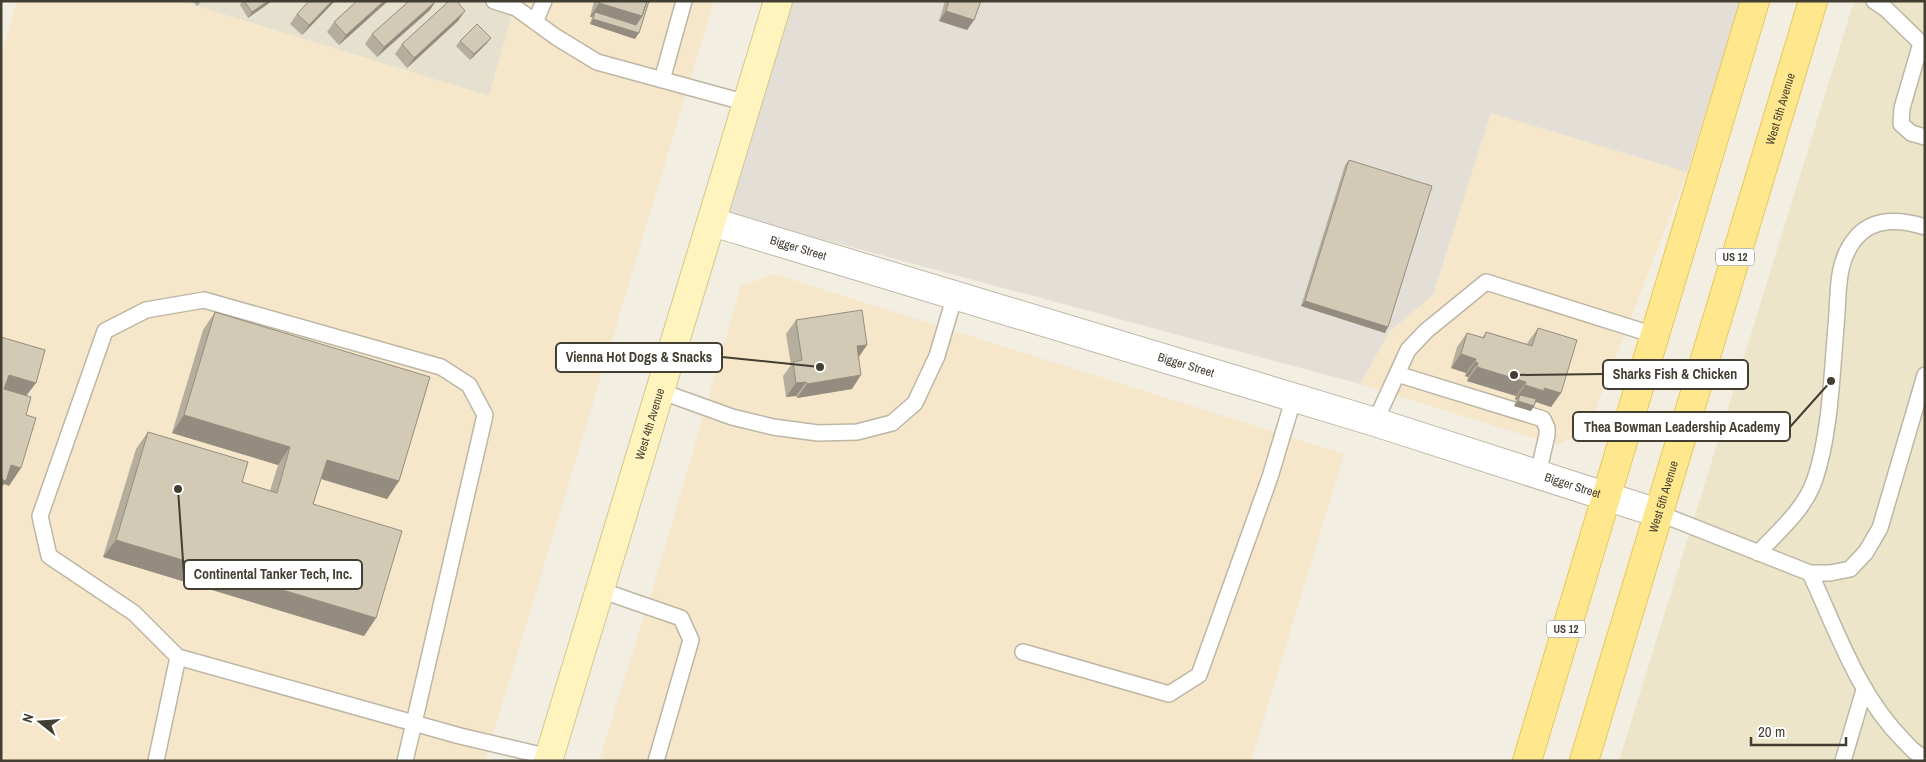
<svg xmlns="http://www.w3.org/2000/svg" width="1926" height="762" font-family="'Archivo Narrow',sans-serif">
<rect width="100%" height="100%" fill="#f2eee1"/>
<path fill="#e6e0cf" d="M180,1H516L489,96Z"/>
<path fill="#f6e7ca" d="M17,1H180L489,96L516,1H714L485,761H1V55Z
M1491,113L1687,172L1587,432L1556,445L1360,384L1390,331L1433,295Z
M774,274L1344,454L1251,761H599L659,568L741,286Z"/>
<path fill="#e3dfd7" d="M788,1H1741L1687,172L1491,113L1433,295L1390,331L1360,384L725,213Z"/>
<path fill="#ece5ca" d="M1854,1H1925V761H1619Z"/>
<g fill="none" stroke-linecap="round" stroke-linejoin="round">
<defs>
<path id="service" d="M494,1L516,8L556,37L597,62L747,103
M1874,1L1886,9L1921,43
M535,22L544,1
M1925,44L1921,43L1902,108L1901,124L1911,133L1925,137
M662,80L684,1
M1397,374L1543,419L1547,428V435L1538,474
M660,391L732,417L773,427L818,433L857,432L892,423L915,403L937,356L955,295
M1375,422L1408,350L1426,331L1486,282L1654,335
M1658,513L1810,573H1830L1850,569L1866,552L1880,528L1925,375
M1758,553C1779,531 1805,509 1815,479C1830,435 1832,373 1836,326C1839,297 1835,263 1855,239C1872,217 1901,219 1925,227
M1810,573C1837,631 1858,695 1904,741C1911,748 1915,754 1925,757
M600,590L681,618L691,640L656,761
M1023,652L1169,694L1199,675L1270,477L1294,397
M156,761L178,657
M405,761L414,723L485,415L469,385L441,367L204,300L146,310L105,331L40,516L49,556L134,613L178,657L460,736L549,757
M1843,761L1864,690"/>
<g id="minor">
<path id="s1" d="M712,222L1375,422L1658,513"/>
</g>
<g id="secondary">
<path id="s2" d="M548,761L778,1"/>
</g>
<g id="primary">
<path d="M1527,761L1755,1"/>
<path id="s3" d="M1584,761L1813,1"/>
</g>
</defs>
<use href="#service" stroke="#bdb6a4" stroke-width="18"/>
<use href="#minor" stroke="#bdb6a4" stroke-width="30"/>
<use href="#secondary" stroke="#d3c78f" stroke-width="30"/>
<use href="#primary" stroke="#e8c859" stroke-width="30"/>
<use href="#service" stroke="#fff" stroke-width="15"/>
<use href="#minor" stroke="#fff" stroke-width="28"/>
<use href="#secondary" stroke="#fff4be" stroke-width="28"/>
<use href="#primary" stroke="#ffe78d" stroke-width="28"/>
</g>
<path fill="#b5ae9d" d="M193,1H202L197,6Z
M242,1H272L248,18L240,5Z
M335,1L302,35L290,24L297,14Z
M357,1H388L339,45L327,32L334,22Z
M594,1H649L635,39L590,24L592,17H590Z
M945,1H981L974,20L967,30L939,21Z
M430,10L377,57L365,44L372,34Z
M458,21L407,68L395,54L402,44Z
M460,41L487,43L470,60L456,46Z
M1349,160L1385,333L1301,306L1345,165Z
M215,312L399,481L387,499L321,479L313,504L376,618L364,636L103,557L136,449L148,432L242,482L270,491L278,465L172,433L203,330Z
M796,320L867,345L859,357L852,389L797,398L796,396L786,397L783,376L791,365L786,334Z
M1538,328L1561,393L1551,407L1536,402L1531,411L1514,406L1516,400L1515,399L1516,396L1467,381L1468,377L1465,376L1466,373L1451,368L1457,347L1467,333L1482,338L1486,332L1527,344L1528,342Z"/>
<path fill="#948d7f" d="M268,1H272L248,18L252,12Z
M332,1H335L302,35L309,25Z
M384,1H388L339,45L346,35Z
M436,1L430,10L377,57L384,47Z
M599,3L642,16L633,30L595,12L592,17H590Z
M465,11L458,21L407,68L414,58Z
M946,11L974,20L967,30L939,21Z
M593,19L639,33L635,39L590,24Z
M491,38L487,43L470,60L474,54Z
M1305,301L1388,327L1385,333L1301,306Z
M867,345L857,359V346Z
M1461,354L1476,359L1466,373L1451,368Z
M1475,362L1478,363L1468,377L1465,376Z
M1477,367L1526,382L1516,396L1467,381Z
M9,375L36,383L23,400L1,394Z
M861,375L852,389L797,398L807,384Z
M806,382L796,396L786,397L796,383Z
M1525,385L1544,388L1561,393L1551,407L1536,402L1520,395L1516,400L1515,399Z
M1518,401L1534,406L1531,411L1514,406Z
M184,415L290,447L278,465L172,433Z
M327,460L399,481L387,499L315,477Z
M11,465L21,468L9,486L4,484L1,488V478Z
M116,540L376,618L364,636L103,557Z"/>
<path fill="#d3cab6" stroke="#948d7f" d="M244,1H268L252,12Z
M309,1H332L309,25L297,14Z
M357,1H384L346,35L334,22Z
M409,1H436L384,47L372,34Z
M449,1H457L465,11L414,58L402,44Z
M600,1H647L642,16L599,3Z
M647,1H649L639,33L593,19L595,12L636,25L642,16Z
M949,1H981L974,20L946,11Z
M477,24L491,38L474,54L460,41Z
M1349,160L1432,186L1388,327L1305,301Z
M862,310L867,345L857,346L861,375L807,384L806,382L796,383L793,362L802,360L796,320Z
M215,312L430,377L399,481L327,460L313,504L402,531L376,618L116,540L148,432L248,462L242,482L277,493L290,447L184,415Z
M1538,328L1577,340L1561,393L1544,388V391L1525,385L1526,382L1477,367L1478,363L1475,362L1476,359L1461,354L1467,333L1484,338L1486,332L1532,346Z
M1,337L45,350L36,383L9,375L4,389L31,397L26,415L36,418L21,468L11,465L6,481L1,479Z
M1520,395L1536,399L1534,406L1518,401Z"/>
<g text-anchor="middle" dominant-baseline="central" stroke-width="5" stroke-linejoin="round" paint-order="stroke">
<g fill="#fff" stroke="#7b7870" stroke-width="1">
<rect x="1716" y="248.5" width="38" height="17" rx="4"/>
<rect x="1547" y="620.5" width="38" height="17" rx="4"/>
</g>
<g font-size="11" font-weight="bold" fill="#433e32">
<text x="1735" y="257">US 12</text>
<text x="1566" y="629">US 12</text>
</g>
<g font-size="12" fill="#433e32" stroke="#fff">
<text stroke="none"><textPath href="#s3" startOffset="681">West 5th Avenue</textPath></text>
<text stroke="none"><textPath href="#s1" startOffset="90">Bigger Street</textPath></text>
<text stroke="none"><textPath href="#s1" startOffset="495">Bigger Street</textPath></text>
<text stroke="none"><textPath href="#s2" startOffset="352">West 4th Avenue</textPath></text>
<text stroke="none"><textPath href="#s1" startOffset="900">Bigger Street</textPath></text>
<text stroke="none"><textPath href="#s3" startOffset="276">West 5th Avenue</textPath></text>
</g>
</g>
<path fill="none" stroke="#433e32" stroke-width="2" d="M820 367L722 357M1514 375L1603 374M1831 381L1790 427M178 489L184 575"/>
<g fill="#433e32" stroke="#fff" stroke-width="2">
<circle cx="820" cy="367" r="5"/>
<circle cx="1514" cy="375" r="5"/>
<circle cx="1831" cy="381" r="5"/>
<circle cx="178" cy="489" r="5"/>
</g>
<g fill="#fff" stroke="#433e32" stroke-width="2">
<rect x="556" y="343" width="166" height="29" rx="5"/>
<rect x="1603" y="360" width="145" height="29" rx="5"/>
<rect x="1573" y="412" width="217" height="29" rx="5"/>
<rect x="184" y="560" width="178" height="29" rx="5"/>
</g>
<g font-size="14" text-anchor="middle" font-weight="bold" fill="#433e32">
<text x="639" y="362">Vienna Hot Dogs &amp; Snacks</text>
<text x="1675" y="379">Sharks Fish &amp; Chicken</text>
<text x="1682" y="432">Thea Bowman Leadership Academy</text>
<text x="273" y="579">Continental Tanker Tech, Inc.</text>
</g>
<rect width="1926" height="762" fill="none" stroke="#433e32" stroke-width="5"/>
<g transform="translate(40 722) rotate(287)" stroke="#ffffff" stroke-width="4" paint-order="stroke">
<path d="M0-4L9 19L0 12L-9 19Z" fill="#433e32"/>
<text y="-8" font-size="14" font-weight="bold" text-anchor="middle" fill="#433e32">N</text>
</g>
<path d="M1751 737v8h95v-8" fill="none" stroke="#433e32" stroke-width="2.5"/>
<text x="1758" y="737" font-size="15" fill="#433e32" stroke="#ffffff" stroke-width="4" paint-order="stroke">20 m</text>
</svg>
